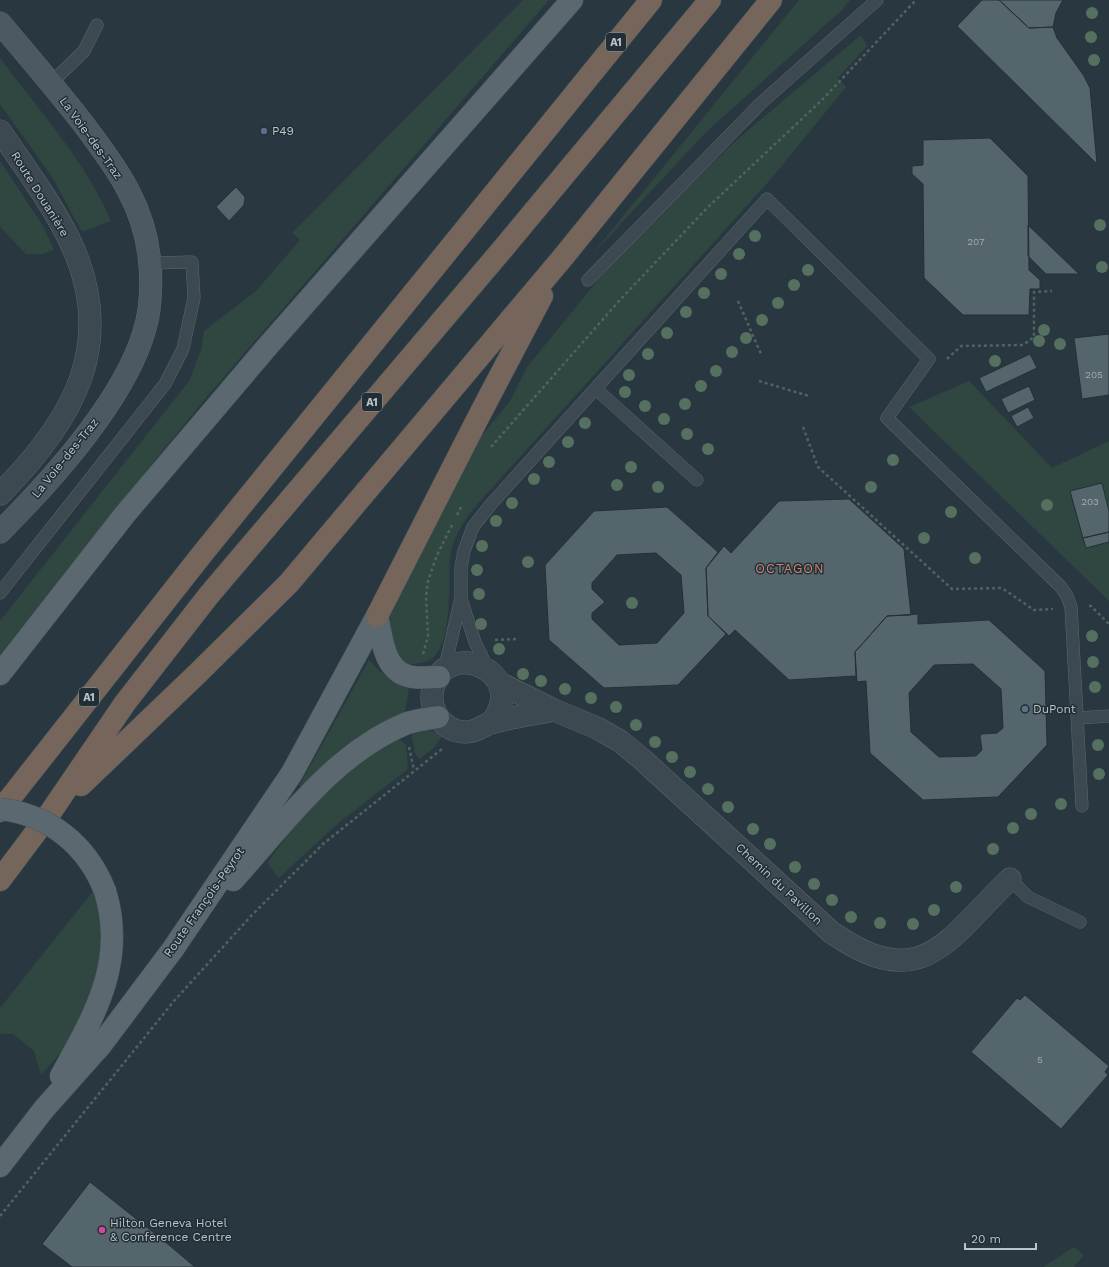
<svg xmlns="http://www.w3.org/2000/svg" width="1109" height="1267" font-family="'Work Sans',sans-serif">
<rect width="100%" height="100%" fill="#293840"/>
<path fill="#2f4641" d="M523,0H549L205,399L112,513L0,655V621L189,381L201,350L204,331L257,290L300,240L292,233Z
M799,0H850L842,10L706,132L590,257Z
M861,35L867,46L838,78L846,87L771,179L473,509C463,523 451,540 450,559C448,581 454,650 428,661C423,663 416,663 410,665L397,656L389,626L392,595L474,445L510,401L527,367L616,258L659,214L733,143Z
M0,58C38,109 87,163 111,221L82,232L52,177L0,104Z
M0,161L43,226L54,250L42,254H26L0,227Z
M969,381L1052,468L1109,441V601L909,407Z
M369,660C380,673 394,683 409,689L404,717L308,787L299,786Z
M413,729L429,730L443,735L434,748L419,759L415,753L411,732Z
M395,735L406,745L408,769L336,825L279,878L267,863L307,809L358,758Z
M93,891L99,899L103,931L97,983L63,1050L41,1075L34,1051L13,1034H0V1008Z
M1074,1247L1084,1255L1074,1267H1043Z"/>
<path fill="#55656c" stroke="#243037" fill-rule="evenodd" d="M982,0H999L1029,28L1053,27L1057,38L1084,76L1090,88L1097,164L957,26Z
M999,0H1063L1056,13L1053,27L1029,28Z
M990,138L1028,176L1029,270L1040,280V289H1030L1029,315H963L924,278L923,184L912,174V166L923,165V140Z
M236,187L245,197L244,205L229,221L216,207Z
M1028,225L1051,247L1079,274H1046L1028,256Z
M1109,334V395L1082,399L1074,338Z
M1030,354L1037,368L986,392L979,378Z
M1029,386L1035,400L1008,413L1001,399Z
M1028,407L1034,418L1017,427L1011,416Z
M1102,483L1109,511V532L1083,538L1070,491Z
M849,499L904,549L911,615L887,616L855,652L856,676L789,680L735,630L729,636L708,616L706,568L724,546L731,553L779,501Z
M667,507L718,552L706,568L708,616L726,634L678,685L604,688L549,640L545,565L594,511ZM656,553L681,575L684,613L657,643L619,645L592,619V613L605,602L592,589V583L617,555Z
M1109,532V542L1086,548L1083,538Z
M918,614V624L989,620L1045,671L1047,745L998,797L923,800L870,753L866,681L857,682L855,652L887,616ZM973,664L1001,689L1003,728L997,733L982,734L980,736L982,750L976,756L939,757L911,732L909,693L934,665Z
M1025,995L1109,1066L1105,1072L1108,1075L1061,1129L971,1052L1017,998L1020,1000Z
M90,1182L169,1245L195,1267H72L42,1244Z"/>
<g fill="none" stroke-linecap="round" stroke-linejoin="round">
<defs>
<path id="service" d="M51,83L84,51L97,25
M588,280L760,104L877,0
M596,389L697,480
M0,593L165,384L183,349L187,330L194,298L192,262L150,263
M461,599L475,642L488,669
M444,671L461,598V567L464,551L473,527L492,503L767,199L929,359L887,418L1061,587L1067,596L1071,607L1082,806
M1078,718L1109,716
M1010,879L1028,897L1080,922"/>
<path id="minor" d="M499,683L554,710L597,728L620,741L643,760L831,932C923,996 946,940 1010,879
M492,722C530,670 445,638 433,688C428,710 443,732 466,732C478,732 484,724 494,722C514,717 534,714 554,710"/>
<path id="tertiary" d="M0,131C24,166 50,201 69,239C119,342 74,420 0,494"/>
<path id="secondary" d="M0,23C29,57 58,91 85,126C101,148 117,168 129,192C148,228 154,269 149,310C138,386 53,479 0,532"/>
<path id="primary" d="M377,616C382,637 383,669 408,676C417,679 429,677 439,677
M0,674L126,513L267,347L572,0
M233,880C284,824 333,754 405,724C415,720 427,719 438,717
M61,1076C94,1016 127,962 105,891
M0,1166L44,1109L101,1045L173,949L292,773L377,616"/>
<path id="motorway" d="M377,616L480,414L542,296
M81,785L197,674L289,583L564,256L771,0
M0,811L203,553L651,0
M0,880L48,816L125,703L209,595L501,251L710,0"/>
</defs>
<use href="#service" stroke="#5b676d" stroke-width="13"/>
<use href="#minor" stroke="#5b676d" stroke-width="23"/>
<use href="#tertiary" stroke="#5b676d" stroke-width="23"/>
<use href="#secondary" stroke="#5b676d" stroke-width="23"/>
<use href="#primary" stroke="#4a555c" stroke-width="23"/>
<use href="#motorway" stroke="#48545a" stroke-width="23"/>
<path stroke="#506361" stroke-width="2.5" stroke-dasharray="3 3" stroke-linecap="butt" d="M738,301L761,354
M947,359L961,346L1023,345L1034,337V292L1052,291
M759,381L809,396
M803,427L818,467L952,589L1002,588L1034,610L1053,609
M491,447L619,301L707,208L822,100L916,0
M457,515L462,505
M1089,606H1091L1109,624
M495,640L516,639
M423,654L428,636L426,596L428,581L437,555L452,525
M409,747L414,770
M0,1216L174,1001L251,916L323,844L442,749"/>
<use href="#service" stroke="#3d4950" stroke-width="12"/>
<use href="#minor" stroke="#3d4950" stroke-width="22"/>
<use href="#tertiary" stroke="#3d4950" stroke-width="22"/>
<use href="#secondary" stroke="#4c5962" stroke-width="22"/>
<use href="#primary" stroke="#5b686f" stroke-width="22"/>
<use href="#motorway" stroke="#75655b" stroke-width="22"/>
<defs>
<path id="primary-bridge" d="M0,809C50,815 87,845 105,891"/>
</defs>
<use href="#primary-bridge" stroke="#4a555c" stroke-width="23" stroke-linecap="butt"/>
<use href="#primary-bridge" stroke="#5b686f" stroke-width="22"/>
</g>
<g fill="#567060">
<circle cx="1092" cy="13" r="6"/>
<circle cx="1091" cy="37" r="6"/>
<circle cx="1094" cy="60" r="6"/>
<circle cx="1100" cy="225" r="6"/>
<circle cx="755" cy="236" r="6"/>
<circle cx="739" cy="254" r="6"/>
<circle cx="1102" cy="267" r="6"/>
<circle cx="808" cy="270" r="6"/>
<circle cx="721" cy="274" r="6"/>
<circle cx="794" cy="285" r="6"/>
<circle cx="704" cy="293" r="6"/>
<circle cx="778" cy="303" r="6"/>
<circle cx="686" cy="312" r="6"/>
<circle cx="762" cy="320" r="6"/>
<circle cx="1044" cy="330" r="6"/>
<circle cx="667" cy="333" r="6"/>
<circle cx="746" cy="338" r="6"/>
<circle cx="1039" cy="341" r="6"/>
<circle cx="1060" cy="344" r="6"/>
<circle cx="732" cy="352" r="6"/>
<circle cx="648" cy="354" r="6"/>
<circle cx="995" cy="361" r="6"/>
<circle cx="716" cy="371" r="6"/>
<circle cx="629" cy="375" r="6"/>
<circle cx="701" cy="386" r="6"/>
<circle cx="625" cy="392" r="6"/>
<circle cx="685" cy="404" r="6"/>
<circle cx="645" cy="406" r="6"/>
<circle cx="664" cy="419" r="6"/>
<circle cx="585" cy="423" r="6"/>
<circle cx="687" cy="434" r="6"/>
<circle cx="568" cy="442" r="6"/>
<circle cx="708" cy="449" r="6"/>
<circle cx="893" cy="460" r="6"/>
<circle cx="549" cy="462" r="6"/>
<circle cx="631" cy="467" r="6"/>
<circle cx="534" cy="479" r="6"/>
<circle cx="617" cy="485" r="6"/>
<circle cx="658" cy="487" r="6"/>
<circle cx="871" cy="487" r="6"/>
<circle cx="512" cy="503" r="6"/>
<circle cx="1047" cy="505" r="6"/>
<circle cx="951" cy="512" r="6"/>
<circle cx="496" cy="521" r="6"/>
<circle cx="924" cy="538" r="6"/>
<circle cx="482" cy="546" r="6"/>
<circle cx="975" cy="558" r="6"/>
<circle cx="528" cy="562" r="6"/>
<circle cx="477" cy="570" r="6"/>
<circle cx="479" cy="594" r="6"/>
<circle cx="632" cy="603" r="6"/>
<circle cx="481" cy="624" r="6"/>
<circle cx="1092" cy="636" r="6"/>
<circle cx="499" cy="649" r="6"/>
<circle cx="1093" cy="662" r="6"/>
<circle cx="523" cy="674" r="6"/>
<circle cx="541" cy="681" r="6"/>
<circle cx="1095" cy="687" r="6"/>
<circle cx="565" cy="689" r="6"/>
<circle cx="591" cy="698" r="6"/>
<circle cx="616" cy="707" r="6"/>
<circle cx="636" cy="725" r="6"/>
<circle cx="655" cy="742" r="6"/>
<circle cx="1098" cy="745" r="6"/>
<circle cx="672" cy="757" r="6"/>
<circle cx="690" cy="772" r="6"/>
<circle cx="1099" cy="774" r="6"/>
<circle cx="708" cy="789" r="6"/>
<circle cx="1061" cy="804" r="6"/>
<circle cx="728" cy="807" r="6"/>
<circle cx="1031" cy="814" r="6"/>
<circle cx="1013" cy="828" r="6"/>
<circle cx="753" cy="829" r="6"/>
<circle cx="770" cy="844" r="6"/>
<circle cx="993" cy="849" r="6"/>
<circle cx="795" cy="867" r="6"/>
<circle cx="814" cy="884" r="6"/>
<circle cx="956" cy="887" r="6"/>
<circle cx="832" cy="900" r="6"/>
<circle cx="934" cy="910" r="6"/>
<circle cx="851" cy="917" r="6"/>
<circle cx="880" cy="923" r="6"/>
<circle cx="913" cy="924" r="6"/>
</g>
<g fill="#5c6f8a" stroke="#222e35" stroke-width="1.5">
<circle cx="264" cy="131" r="4"/>
<circle cx="1025" cy="709" r="4"/>
</g>
<circle fill="#d1479c" stroke="#222e35" stroke-width="1.5" cx="102" cy="1230" r="4"/>
<g text-anchor="middle" dominant-baseline="central" stroke-width="3" stroke-linejoin="round" paint-order="stroke">
<g font-size="10" fill="#a1acb2">
<text x="976" y="241">207</text>
<text x="1094" y="374">205</text>
<text x="1090" y="501">203</text>
<text x="1040" y="1059">5</text>
</g>
<g fill="#222e35" stroke="#8c979d" stroke-width="1">
<rect x="606" y="33" width="20" height="18" rx="3"/>
<rect x="362" y="393" width="20" height="18" rx="3"/>
<rect x="79" y="688" width="20" height="18" rx="3"/>
</g>
<g font-size="11" font-weight="bold" fill="#bac4ca">
<text x="616" y="42">A1</text>
<text x="372" y="402">A1</text>
<text x="89" y="697">A1</text>
</g>
<g font-size="12" fill="#bac4ca" stroke="#222e35" text-anchor="start">
<text x="272" y="131">P49</text>
<text x="1033" y="709">DuPont</text>
<text x="110" y="1223">Hilton Geneva Hotel<tspan x="110" dy="14">&amp; Conference Centre</tspan></text>
</g>
<g font-size="12" fill="#bac4ca" stroke="#222e35">
<text transform="translate(91 138) rotate(54)">La Voie-des-Traz</text>
<text transform="translate(40 194) rotate(58)">Route Douanière</text>
<text transform="translate(65 458) rotate(-51)">La Voie-des-Traz</text>
<text transform="translate(779 884) rotate(43)">Chemin du Pavillon</text>
<text transform="translate(204 902) rotate(-55)">Route François-Peyrot</text>
</g>
<g font-size="13" letter-spacing="1" fill="#cc8573" stroke="#222e35">
<text x="790" y="568">OCTAGON</text>
</g>
</g>
<path d="M965 1243v6h71v-6" fill="none" stroke="#bac4ca" stroke-width="2"/>
<text x="971" y="1243" font-size="12" fill="#bac4ca" stroke="#222e35" stroke-width="3" paint-order="stroke">20 m</text>
</svg>
